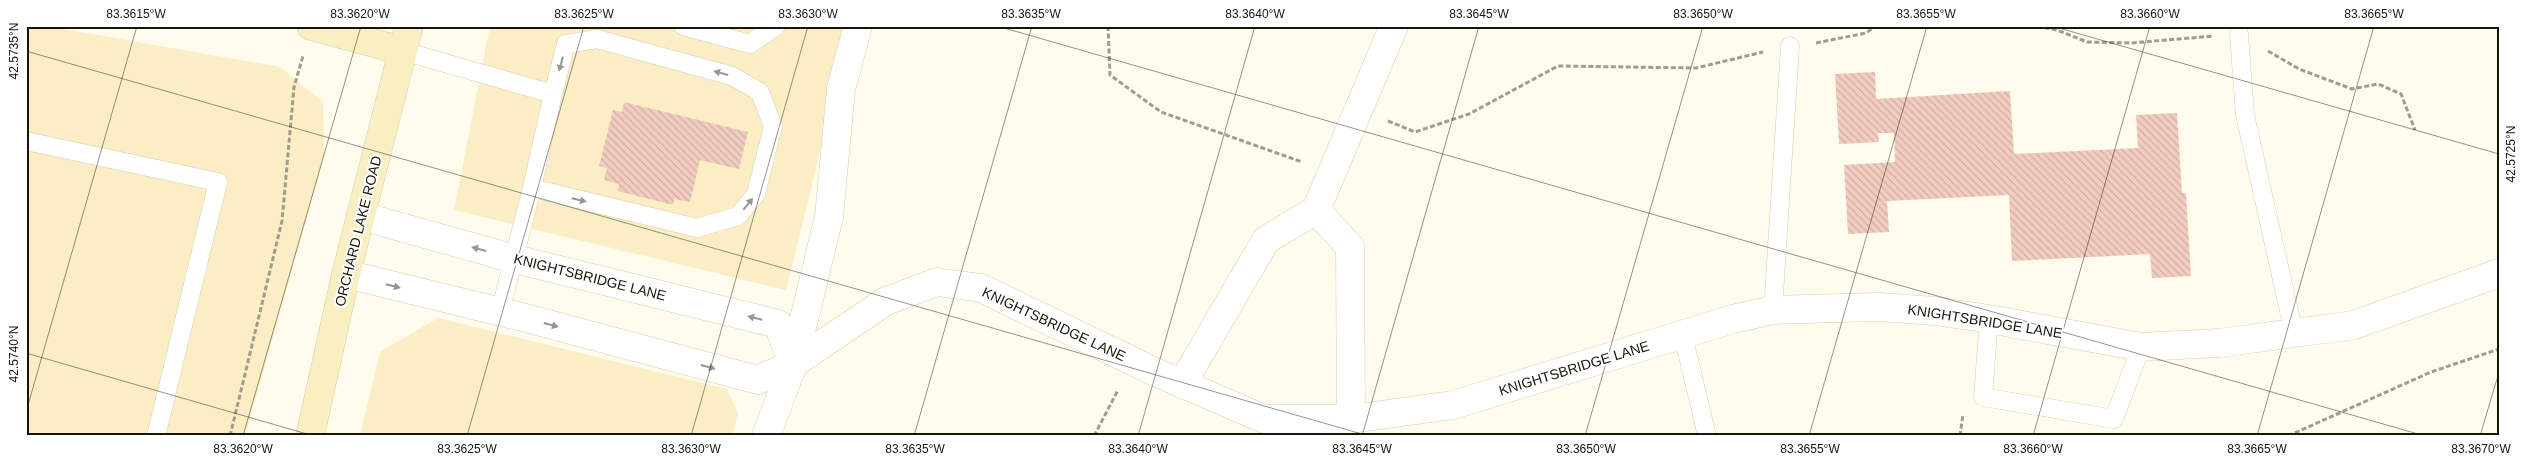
<svg xmlns="http://www.w3.org/2000/svg" width="2525" height="462" font-family="Helvetica,sans-serif">
<defs>
<pattern id="building-back-hatch" width="6" height="6" patternUnits="userSpaceOnUse" patternTransform="scale(1.25)"><rect width="6" height="6" fill="#f2cdbf"/><path d="M-1 5l2 2M0 0l6 6M5-1l2 2" fill="none" stroke="#cfafa3"/></pattern>
</defs>
<rect width="100%" height="100%" fill="#fffbed"/>
<path fill="#fbeec5" d="M26,26H46L280,67L323,102L324,157L245,436H26Z
M490,26H851L786,290L454,210Z
M438,318L727,389L738,413L732,436H360L380,352Z"/>
<path fill="url(#building-back-hatch)" d="M1875,72L1876,99L2010,91L2014,154L2138,148L2136,115L2177,113L2182,193H2186L2191,276L2152,278L2150,254L2012,261L2009,195L1887,201L1889,232L1848,234L1844,165L1895,162L1894,133H1878L1879,142L1839,144L1835,74Z
M624,102L748,132L739,169L700,160L690,202L674,199L673,205L618,191L619,184L604,180L607,168L599,166L613,110L622,112Z"/>
<g fill="none" stroke-linecap="round" stroke-linejoin="round">
<defs>
<path id="lane" d="M683,26L750,44L776,26
M2239,34L2245,115L2294,333
M403,51L553,94L532,188L500,312
M26,141L218,182L156,436
M532,188L697,228L738,216L756,194L773,126L760,92L732,76L597,39L566,44L553,94
M1773,310L1790,46
M1989,319L1983,397L2114,419L2141,347
M1683,335L1707,436"/>
<path id="street" d="M1316,210L1350,247L1351,419
M361,216L515,259L778,324L793,364
M346,274L526,318L758,380L793,364L886,301L937,282L981,288L1153,371L1264,419H1351L1453,405L1733,319L1773,310L1879,307L1935,311L1989,319L2141,347L2219,343L2354,325L2499,273
M1182,384L1266,240L1316,210L1394,26
M766,436L793,364L829,217L841,89L858,26"/>
<path id="secondary" d="M311,26L403,51
M310,436L346,274L409,26"/>
</defs>
<use href="#lane" stroke="#d8ceae" stroke-width="19"/>
<use href="#street" stroke="#d8ceae" stroke-width="29"/>
<use href="#secondary" stroke="#d8ceae" stroke-width="29"/>
<path stroke="#a09c8f" stroke-width="3" stroke-dasharray="5 2.5" stroke-linecap="butt" d="M1108,26L1110,75L1161,112L1302,162
M2037,26L2057,30L2087,42L2131,43L2214,36
M1816,43L1866,33L1876,26
M2268,51L2299,69L2352,89L2378,84L2401,94L2415,130
M1388,121L1415,132L1469,114L1558,66L1696,68L1763,52
M230,436L282,221L294,87L303,56
M1094,436L1118,390
M1960,436L1963,414
M2288,436L2431,372L2499,349"/>
<use href="#lane" stroke="#fff" stroke-width="18"/>
<use href="#street" stroke="#fff" stroke-width="28"/>
<use href="#secondary" stroke="#faefc2" stroke-width="28"/>
</g>
<defs><path id="oneway-solid" d="M-6-.8H1V-3.2L6.5 0L1 3.2V.8H-6Z" transform="scale(1.25)"/></defs>
<g fill="#989690">
<use href="#oneway-solid" transform="translate(561 64) rotate(105)"/>
<use href="#oneway-solid" transform="translate(721 73) rotate(-165)"/>
<use href="#oneway-solid" transform="translate(579 200) rotate(13)"/>
<use href="#oneway-solid" transform="translate(748 204) rotate(-51)"/>
<use href="#oneway-solid" transform="translate(479 249) rotate(-165)"/>
<use href="#oneway-solid" transform="translate(393 286) rotate(14)"/>
<use href="#oneway-solid" transform="translate(755 318) rotate(-166)"/>
<use href="#oneway-solid" transform="translate(551 325) rotate(15)"/>
<use href="#oneway-solid" transform="translate(708 367) rotate(15)"/>
</g>
<path fill="none" stroke="#191509" stroke-width="1" stroke-opacity="0.45" d="M997,26L2425,436M2052,26L2499,154M26,51L1369,436M26,353L314,436M26,412L137,26M243,436L361,26M467,436L584,26M691,436L808,26M914,436L1032,26M1138,436L1255,26M1362,436L1479,26M1585,436L1703,26M1809,436L1927,26M2033,436L2150,26M2257,436L2374,26M2480,436L2499,372"/>
<g text-anchor="middle" dominant-baseline="central" stroke-width="4" stroke-linejoin="round" paint-order="stroke">
<g font-size="14" fill="#191509" stroke="#fff">
<text transform="translate(358 231) rotate(-76)">ORCHARD LAKE ROAD</text>
<text transform="translate(590 277) rotate(14)">KNIGHTSBRIDGE LANE</text>
<text transform="translate(1985 321) rotate(9)">KNIGHTSBRIDGE LANE</text>
<text transform="translate(1054 324) rotate(25)">KNIGHTSBRIDGE LANE</text>
<text transform="translate(1574 368) rotate(-17)">KNIGHTSBRIDGE LANE</text>
</g>
</g>
<rect width="2525" height="462" fill="none" stroke="#ffffff" stroke-width="55"/>
<rect x="28" y="28" width="2470" height="406" fill="none" stroke="#191509" stroke-width="2"/>
<g font-size="12" text-anchor="middle" fill="#191509">
<text x="136" y="18">83.3615°W</text>
<text x="360" y="18">83.3620°W</text>
<text x="584" y="18">83.3625°W</text>
<text x="808" y="18">83.3630°W</text>
<text x="1031" y="18">83.3635°W</text>
<text x="1255" y="18">83.3640°W</text>
<text x="1479" y="18">83.3645°W</text>
<text x="1703" y="18">83.3650°W</text>
<text x="1926" y="18">83.3655°W</text>
<text x="2150" y="18">83.3660°W</text>
<text x="2374" y="18">83.3665°W</text>
<text transform="translate(14 51) rotate(-90)" y="4">42.5735°N</text>
<text transform="translate(2511 154) rotate(-90)" y="4">42.5725°N</text>
<text transform="translate(14 354) rotate(-90)" y="4">42.5740°N</text>
<text x="243" y="453">83.3620°W</text>
<text x="467" y="453">83.3625°W</text>
<text x="691" y="453">83.3630°W</text>
<text x="915" y="453">83.3635°W</text>
<text x="1138" y="453">83.3640°W</text>
<text x="1362" y="453">83.3645°W</text>
<text x="1586" y="453">83.3650°W</text>
<text x="1810" y="453">83.3655°W</text>
<text x="2033" y="453">83.3660°W</text>
<text x="2257" y="453">83.3665°W</text>
<text x="2481" y="453">83.3670°W</text>
</g>
</svg>
